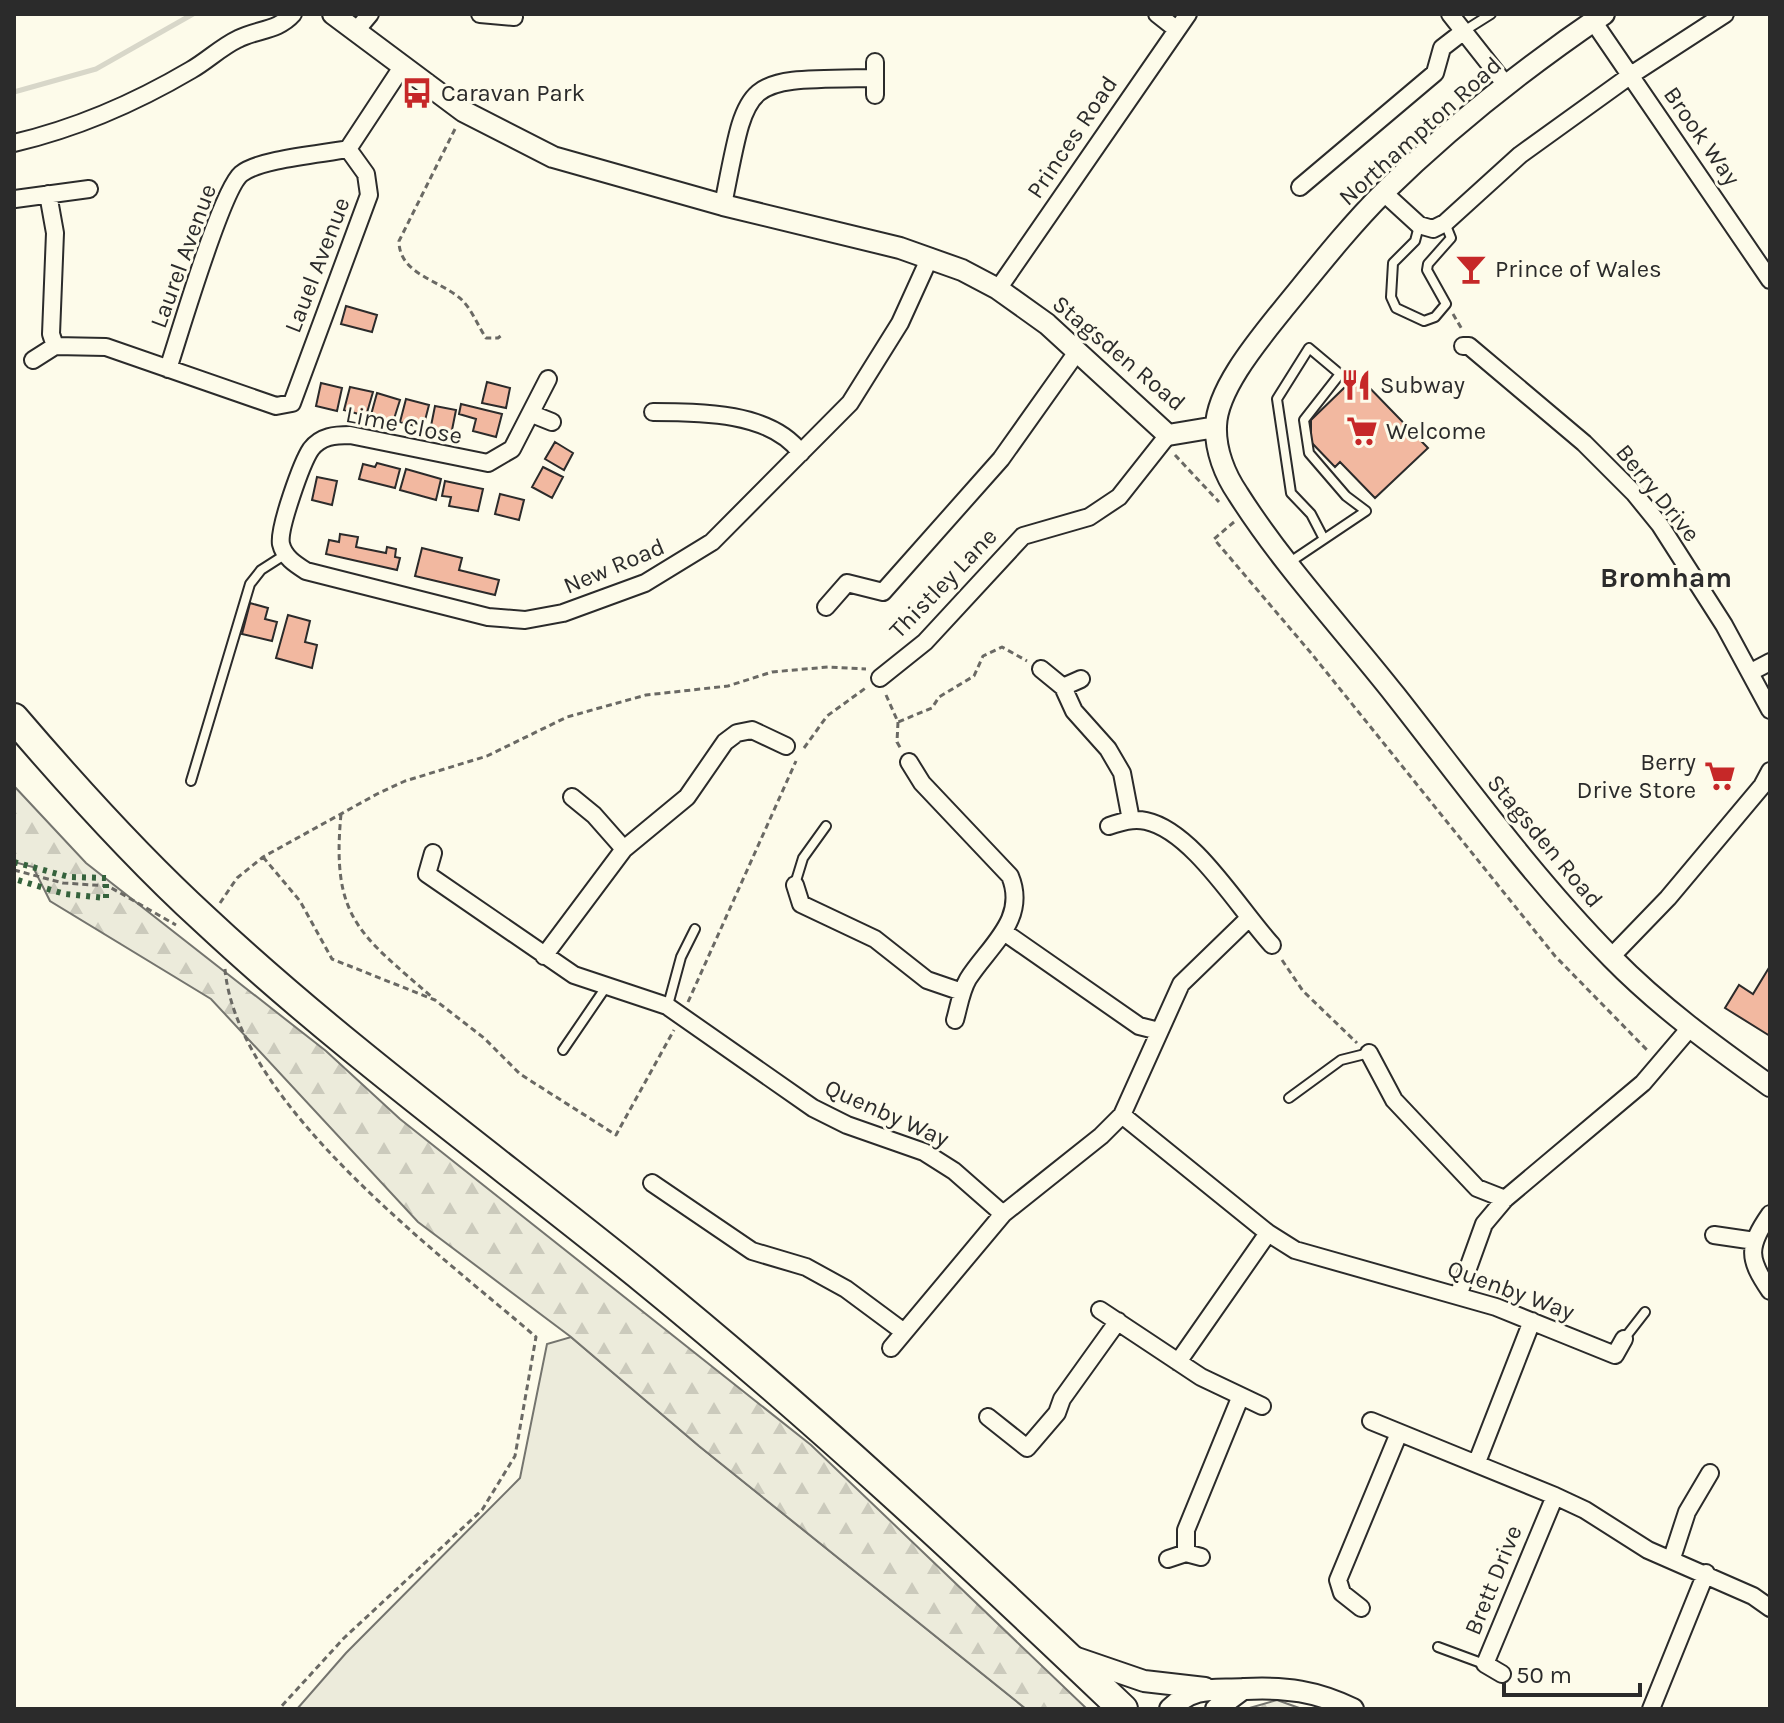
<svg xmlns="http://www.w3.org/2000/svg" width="1784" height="1723" font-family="Karla,sans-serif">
<defs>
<pattern id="forest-firs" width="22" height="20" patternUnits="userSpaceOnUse" patternTransform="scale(2)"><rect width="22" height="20" fill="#ecebdb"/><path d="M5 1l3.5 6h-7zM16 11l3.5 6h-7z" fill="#cbcabc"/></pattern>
</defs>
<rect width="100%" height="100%" fill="#fdfbea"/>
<path fill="#ecebdb" stroke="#74746e" stroke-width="2" d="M571,1337L699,1446L1026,1709H297L346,1653L520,1478L547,1344Z"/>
<path fill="url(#forest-firs)" stroke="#74746e" stroke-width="2" d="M14,786L86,863L326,1051L400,1119L811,1445L1087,1709H1026L699,1446L571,1337L418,1222L211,999L50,901L33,867L14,862Z
M1277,1700L1302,1709H1246Z"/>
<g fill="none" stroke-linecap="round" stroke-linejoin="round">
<path stroke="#d8d7c9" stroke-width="5" d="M14,92L96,69L193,14"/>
</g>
<path fill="#f2b8a0" stroke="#2b2b2b" stroke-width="2" d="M346,306L377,315L372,332L341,324Z
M1361,379L1428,448L1375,498L1340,462L1335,467L1311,442V420L1345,387L1349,391Z
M487,382L510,388L506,408L482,403Z
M321,383L342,388L337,411L316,406Z
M350,387L373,392L366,416L344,410Z
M377,393L400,400L393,422L371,415Z
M406,399L429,405L423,428L400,422Z
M461,404L502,414L496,437L473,431L476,419L459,414Z
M435,406L456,410L451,435L430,431Z
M555,442L573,453L564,470L545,459Z
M377,463L400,469L395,488L359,479L363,464L375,467Z
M543,467L563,477L552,498L532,487Z
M406,469L441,479L436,500L400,490Z
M317,477L337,481L332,505L312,500Z
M445,481L483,489L478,511L449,506L451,497L442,496Z
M500,494L524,500L519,520L495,514Z
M340,534L358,537L356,547L386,553L387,547L396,549L395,557L400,558L397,570L326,554L329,540L339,542Z
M422,548L462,558L459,570L499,580L495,595L415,576Z
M250,603L268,608L265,619L277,622L272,641L242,634Z
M288,615L310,621L305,642L317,645L312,668L276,658Z
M1770,966V1036L1725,1008L1739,985L1753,994Z"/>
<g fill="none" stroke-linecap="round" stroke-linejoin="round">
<defs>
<path id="service" d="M1464,31L1491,14
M1419,226L1415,241L1393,263L1391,297L1396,308L1424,321L1435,317L1446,304L1427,270L1428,264L1451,238L1445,223
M1290,562L1366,511L1346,496L1309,453L1304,420L1340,374L1309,348L1277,399L1291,493L1311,514L1324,539
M191,781L250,584L261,570L286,554
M795,884L803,858L826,826
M668,1005L681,957L695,929
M563,1050L606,987
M1289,1098L1341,1060L1369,1053
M1624,1339L1645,1312
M1438,1647L1484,1664"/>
<path id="minor" d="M480,14L514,17
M1157,14L1176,29
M1450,14L1506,85
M1593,21L1770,280
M355,32L370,14
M875,62V95
M14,143C78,128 135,103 191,70C207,61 221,47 238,39C258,29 278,31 293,14
M1300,187L1435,73L1442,48L1464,31
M1384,193L1419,225L1433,229L1445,223L1520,155L1631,75L1725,14
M48,194L55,233L51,334L55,346
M15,199L89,189
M723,205C749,73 741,80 875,78
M998,289L1188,14
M1463,346H1469L1584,443L1634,493L1660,525L1724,625L1770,710
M33,360L55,346L106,347L276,406L292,403L369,195L366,174L348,149L402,67
M168,369C179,336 221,191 241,174C259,159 322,154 348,149
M548,379L512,449L488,463L350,435C335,435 321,436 311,449C302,462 278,529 281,544C284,557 295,564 306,571L488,617L525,620L563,613L645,583L712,542L850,403L900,323L930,257
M653,412C701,412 771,412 801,453
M532,414L552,422
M826,607L847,583L883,592L1001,459L1077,352
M1041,669L1063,687L1074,711L1108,749L1122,773L1131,820
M1751,672L1770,662
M880,678L925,642L1023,536L1089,517L1119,497L1168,435
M1063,687L1081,679
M909,762L922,783L1010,876C1028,919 989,946 968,979C961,991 959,1006 955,1020
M572,797L594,815L624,849
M1109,826C1121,822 1133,818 1146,821C1193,831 1239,909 1272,945
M433,853L427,874L574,975L667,1006L813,1108L847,1125L924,1152L954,1171L1003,1214
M795,885L801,904L875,939L927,980L962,992
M1004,932L1139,1026L1159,1031
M544,956L624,849L687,797L725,742L737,733L752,730L786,746
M1611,957L1668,898L1762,786L1770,771
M1369,1053L1394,1100L1477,1188L1505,1199
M1122,1115L1268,1233L1295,1250L1496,1307L1615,1355L1624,1339
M652,1183L752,1251L806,1267L846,1289L904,1332
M1770,1214C1747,1247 1748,1259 1770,1291
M1714,1235L1755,1241
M1458,1296L1484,1224L1505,1199L1643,1083L1689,1029
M1100,1310L1201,1377L1262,1406
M891,1348L1003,1214L1101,1136L1122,1115L1181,984L1248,919
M1178,1362L1268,1233
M988,1417L1027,1448L1057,1413L1062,1399L1118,1321
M1371,1421L1555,1496L1585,1510L1648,1550L1753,1596L1770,1608
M1477,1462L1532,1321
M1186,1553V1530L1240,1398
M1672,1558L1687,1512L1710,1473
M1168,1559L1186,1553L1201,1557
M1361,1608L1342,1593L1338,1580L1399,1433
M1502,1674L1485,1664L1555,1496
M1651,1709L1706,1573"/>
<path id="tertiary" d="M333,14L463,111L553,157L723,205L900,248L962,270L998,289L1047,324L1168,435L1216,427
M1604,14C1526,67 1451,126 1384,192C1348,228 1316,269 1284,308C1261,337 1217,388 1216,426C1215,450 1225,475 1238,494C1283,565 1343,629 1395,695C1465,784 1532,877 1612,958C1660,1007 1714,1046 1770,1086
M1074,1657L1144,1681L1205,1688
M1170,1709C1196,1684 1213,1691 1245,1689C1286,1687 1316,1691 1353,1709
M1216,1709L1243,1689"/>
<path id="trunk" d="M14,718C74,788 136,857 204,919C342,1048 497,1160 644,1279C810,1414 968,1561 1123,1709"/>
</defs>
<use href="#service" stroke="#2b2b2b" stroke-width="12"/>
<use href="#minor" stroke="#2b2b2b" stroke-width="20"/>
<use href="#tertiary" stroke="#2b2b2b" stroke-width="24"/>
<use href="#trunk" stroke="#2b2b2b" stroke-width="32"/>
<path stroke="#6a6964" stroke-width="3" stroke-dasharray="6 4" stroke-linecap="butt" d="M455,129L399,241C399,275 441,280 462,300C472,310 478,326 486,338H498L503,334
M1453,314L1463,331
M1175,455L1219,502
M1234,522L1214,539L1311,653L1555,956L1649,1052
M886,695L898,722L932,708L939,697L974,676L983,656L1002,647L1027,661
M898,722L897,742L901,749
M804,748L827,716L867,687
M341,814C331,919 360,934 433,998
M263,857L300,901L332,959L435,1000L484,1038L520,1074L616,1135L674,1030
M14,870L63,883L108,886L176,925
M220,903L237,878L263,857L377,794L405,781L487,756L567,717L646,695L728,686L772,672L828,667L866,669
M1282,960L1303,991L1357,1043
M225,969C237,1104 439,1253 536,1337L515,1456L482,1510L344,1638L279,1709
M688,1002L796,761"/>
<use href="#service" stroke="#fdfbea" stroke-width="8"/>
<use href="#minor" stroke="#fdfbea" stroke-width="16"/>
<use href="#tertiary" stroke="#fdfbea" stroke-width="20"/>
<use href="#trunk" stroke="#fdfbea" stroke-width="28"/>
<path stroke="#34623c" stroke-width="6" stroke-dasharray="4 6" stroke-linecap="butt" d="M14,862L69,877L106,878V898L65,894L14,879"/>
</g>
<defs>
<symbol id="bus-bare" viewBox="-9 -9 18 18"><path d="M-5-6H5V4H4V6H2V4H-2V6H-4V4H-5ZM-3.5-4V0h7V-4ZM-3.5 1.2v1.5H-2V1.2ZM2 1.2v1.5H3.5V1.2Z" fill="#c62828" stroke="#fdfbea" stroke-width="2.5" paint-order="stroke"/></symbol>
<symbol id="bar-bare" viewBox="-9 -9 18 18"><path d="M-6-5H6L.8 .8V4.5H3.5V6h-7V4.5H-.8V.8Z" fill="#c62828" stroke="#fdfbea" stroke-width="2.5" paint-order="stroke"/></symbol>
<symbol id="restaurant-bare" viewBox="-9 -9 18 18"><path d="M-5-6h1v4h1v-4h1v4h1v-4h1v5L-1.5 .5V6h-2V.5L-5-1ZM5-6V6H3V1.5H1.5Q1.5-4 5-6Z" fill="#c62828" stroke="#fdfbea" stroke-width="2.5" paint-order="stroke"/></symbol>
<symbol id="supermarket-bare" viewBox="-9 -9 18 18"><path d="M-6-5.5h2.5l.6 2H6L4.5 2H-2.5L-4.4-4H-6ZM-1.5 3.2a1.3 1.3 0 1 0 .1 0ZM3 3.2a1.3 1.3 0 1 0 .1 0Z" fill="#c62828" stroke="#fdfbea" stroke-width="2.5" paint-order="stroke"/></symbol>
</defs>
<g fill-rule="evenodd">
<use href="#bus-bare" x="395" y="71" width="44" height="44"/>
<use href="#bar-bare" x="1449" y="247" width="44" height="44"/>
<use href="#restaurant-bare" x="1334" y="363" width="44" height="44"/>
<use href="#supermarket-bare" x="1340" y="409" width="44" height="44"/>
<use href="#supermarket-bare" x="1698" y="754" width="44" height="44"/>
</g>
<g text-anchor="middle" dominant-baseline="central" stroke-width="6" stroke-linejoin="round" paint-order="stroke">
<g font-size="24" fill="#2b2b2b" stroke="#fdfbea" text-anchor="start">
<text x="441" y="93">Caravan Park</text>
<text x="1495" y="269">Prince of Wales</text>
<text x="1380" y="385">Subway</text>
<text x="1386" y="431">Welcome</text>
<text x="1696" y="762" text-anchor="end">Berry<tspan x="1696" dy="28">Drive Store</tspan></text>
</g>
<g font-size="24" fill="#2b2b2b" stroke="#fdfbea">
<text transform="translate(1420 131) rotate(-42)">Northampton Road</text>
<text transform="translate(1702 136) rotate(55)">Brook Way</text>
<text transform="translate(1072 137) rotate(-56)">Princes Road</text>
<text transform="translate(183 256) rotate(-70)">Laurel Avenue</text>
<text transform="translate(317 265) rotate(-69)">Lauel Avenue</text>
<text transform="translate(1119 353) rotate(40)">Stagsden Road</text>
<text transform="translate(404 425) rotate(11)">Lime Close</text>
<text transform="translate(1658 493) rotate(51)">Berry Drive</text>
<text transform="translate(614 566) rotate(-23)">New Road</text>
<text transform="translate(943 583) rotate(-46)">Thistley Lane</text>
<text transform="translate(1545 841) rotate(50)">Stagsden Road</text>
<text transform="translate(887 1113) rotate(24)">Quenby Way</text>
<text transform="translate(1511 1290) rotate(20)">Quenby Way</text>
<text transform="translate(1493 1580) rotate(-68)">Brett Drive</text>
</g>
<g font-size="28" font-weight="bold" fill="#2b2b2b" stroke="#fdfbea">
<text x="1666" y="577">Bromham</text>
</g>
</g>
<rect width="1784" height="1723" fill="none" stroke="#2b2b2b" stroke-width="32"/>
<path d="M1504 1683v12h136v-12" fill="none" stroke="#2b2b2b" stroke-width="4"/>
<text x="1516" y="1683" font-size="24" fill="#2b2b2b" stroke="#fdfbea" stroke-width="6" paint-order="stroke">50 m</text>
</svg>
